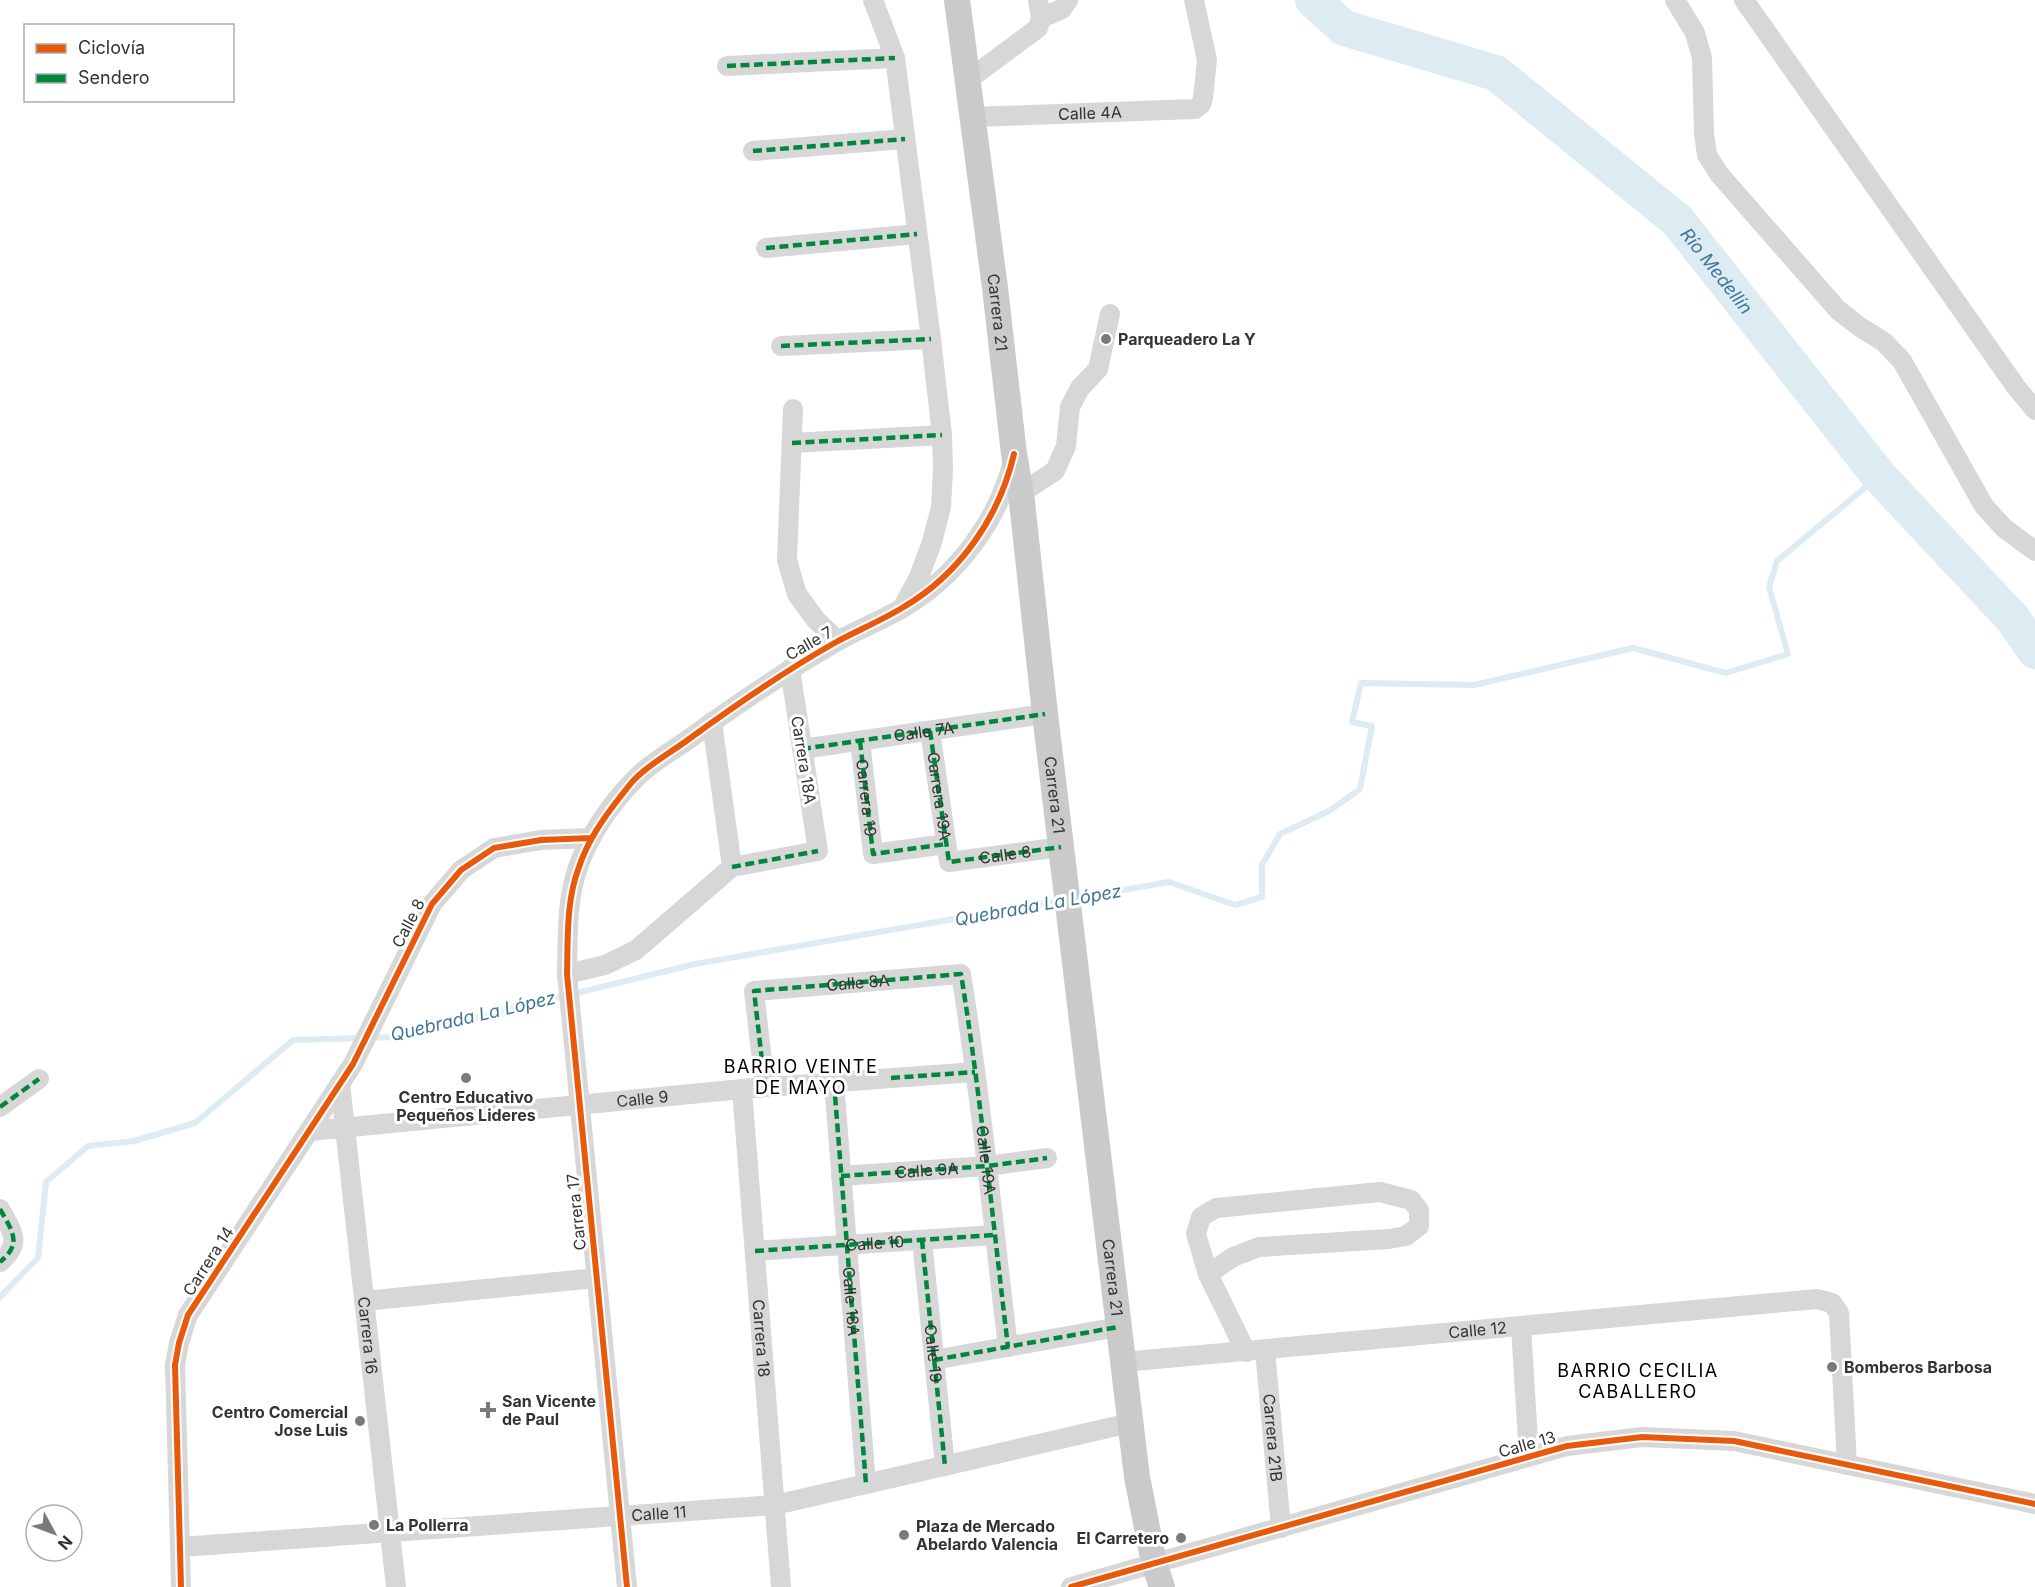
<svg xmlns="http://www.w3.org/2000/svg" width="2035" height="1587" font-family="Inter,sans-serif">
<rect width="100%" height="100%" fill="#fff"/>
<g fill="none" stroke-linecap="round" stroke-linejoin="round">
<path stroke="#ddebf3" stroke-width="6" d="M1073,899L1169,882L1235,905L1262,897V865L1280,834L1329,811L1360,789L1372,726L1352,722L1361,683L1474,685L1633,648L1726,673L1788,654L1769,587L1777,561L1879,476
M0,1297L38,1258L46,1182L88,1146L134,1141L195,1123L293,1040L397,1037L695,964L1063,900"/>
<path stroke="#ddebf3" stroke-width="36" id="s1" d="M1313,0L1344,28L1496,73L1678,221L1879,476L2013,619L2035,651"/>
<g stroke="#d7d7d7" stroke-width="20">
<path d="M873,0L895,58L931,339L942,435L943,470L941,507L932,542L919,577L903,607"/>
<path d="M1675,0L1695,33L1702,58L1704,134L1707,155L1719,174L1838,310L1860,327L1884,342L1902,361L1984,506L2004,528L2035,551"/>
<path d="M1744,0L2016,387L2035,410"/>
<path d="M1041,18L1062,9L1068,0"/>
<path d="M727,66L895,58"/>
<path d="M968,80L1038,28L1041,18L1038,0"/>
<path id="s2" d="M973,117L1195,109L1201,104L1203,98L1207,60L1194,0"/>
<path d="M753,151L905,139"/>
<path d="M766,248L917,234"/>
<path d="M781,346L931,339"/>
<path d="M793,409L787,560L797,594L816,620L838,641"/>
<path d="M792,443L942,435"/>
<path d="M1021,493L1055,471L1066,446L1070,407L1080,388L1098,369L1110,314"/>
<path d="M712,722L732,867"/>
<path id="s3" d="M930,731L949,862L1061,847"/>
<path d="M860,741L873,854L946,844"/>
<path d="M802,749L1045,714"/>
<path d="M567,974L605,965L636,950L732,867L818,851L790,669"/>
<path id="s4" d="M340,1083L396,1587"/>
<path id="s5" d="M834,1083L866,1484"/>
<path d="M765,1087L754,991L961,974C981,1098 993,1223 1008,1347"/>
<path id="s6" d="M742,1089L781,1587"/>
<path d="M0,1107L39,1079"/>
<path id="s7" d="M310,1131L742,1089L975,1072"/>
<path d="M841,1176L988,1166L1047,1158"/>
<path d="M0,1209C12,1231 23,1243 0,1262"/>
<path d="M922,1240L945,1466"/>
<path d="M755,1251L994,1235"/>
<path d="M1208,1274L1233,1257L1259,1247L1389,1239L1406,1236L1419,1226V1210L1411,1200L1380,1192L1216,1208L1201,1217L1196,1234L1208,1274L1246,1352"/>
<path d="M364,1301L596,1278"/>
<path d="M1521,1327L1529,1457"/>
<path id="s8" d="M1265,1350L1281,1528"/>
<path d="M934,1360L1118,1327"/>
<path id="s9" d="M1123,1362L1817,1299L1832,1303L1839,1313L1847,1465"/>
<path id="s10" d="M180,1547L775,1505L1130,1423"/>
<path d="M181,1587L175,1365L179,1343L188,1315L353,1064L432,904L461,870L494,848L541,840L591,838"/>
<path d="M627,1587L567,974C568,938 566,902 578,867C590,834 612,802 637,777C652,762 672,751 689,739C736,705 785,671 836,642C857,630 880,621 901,609C957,577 999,520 1014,457"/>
<path d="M1071,1587L1567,1446L1642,1437L1734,1441L2035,1504"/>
</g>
<path stroke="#cacaca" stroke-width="26" id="s11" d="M957,0L995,288L1014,454L1021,493L1045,714L1137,1477L1154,1563L1162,1587"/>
<g stroke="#00873e" stroke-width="4.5" stroke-dasharray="9 4.5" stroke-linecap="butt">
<path d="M727,66L895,58"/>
<path d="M753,151L905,139"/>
<path d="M766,248L917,234"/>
<path d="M781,346L931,339"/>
<path d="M792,443L942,435"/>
<path d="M930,731L949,862L1061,847"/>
<path id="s12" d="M860,741L873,854L946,844"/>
<path id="s13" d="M802,749L1045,714"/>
<path d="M732,867L818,851"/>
<path d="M891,1078L975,1072"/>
<path d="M834,1083L866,1484"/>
<path id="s14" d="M765,1087L754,991L961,974C981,1098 993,1223 1008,1347"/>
<path d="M0,1107L39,1079"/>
<path id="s15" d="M841,1176L988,1166L1047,1158"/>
<path d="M0,1209C12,1231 23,1243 0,1262"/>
<path id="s16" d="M922,1240L945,1466"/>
<path id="s17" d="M755,1251L994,1235"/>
<path d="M934,1360L1118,1327"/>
</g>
<defs>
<path id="cycleway" d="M181,1587L175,1365L179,1343L188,1315L353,1064L432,904L461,870L494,848L541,840L591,838
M627,1587L567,974C568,938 566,901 579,867C588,840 603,819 620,797C626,790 631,782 638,776C653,762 673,751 689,739C737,704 786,670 838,641C859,630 882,620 902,608C959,575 999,518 1014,454
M1071,1587L1567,1446L1642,1437L1734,1441L2035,1504"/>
</defs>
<use href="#cycleway" stroke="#fff" stroke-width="10"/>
<use href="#cycleway" stroke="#e8590c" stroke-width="6"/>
</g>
<g fill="#7a7a7a" stroke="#fff" stroke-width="2">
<circle cx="1106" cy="339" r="6"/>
<circle cx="466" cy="1078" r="6"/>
<circle cx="1832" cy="1367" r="6"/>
<path d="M485 1401h6v6h6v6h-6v6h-6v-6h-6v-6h6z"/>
<circle cx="360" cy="1421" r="6"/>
<circle cx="374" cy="1525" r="6"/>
<circle cx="904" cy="1535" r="6"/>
<circle cx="1181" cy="1538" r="6"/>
</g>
<g text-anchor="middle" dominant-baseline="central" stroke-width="6" stroke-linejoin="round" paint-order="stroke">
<g font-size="16" fill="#333" stroke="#fff">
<text stroke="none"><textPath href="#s2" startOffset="117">Calle 4A</textPath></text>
<text stroke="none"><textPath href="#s11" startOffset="315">Carrera 21</textPath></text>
<text transform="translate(809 643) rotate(-30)">Calle 7</text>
<text stroke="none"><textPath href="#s13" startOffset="123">Calle 7A</textPath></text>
<text transform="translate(804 760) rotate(81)">Carrera 18A</text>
<text stroke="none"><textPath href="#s11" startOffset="801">Carrera 21</textPath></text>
<text stroke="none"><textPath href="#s3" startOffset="66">Carrera 19A</textPath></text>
<text stroke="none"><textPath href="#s12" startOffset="57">Carrera 19</textPath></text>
<text stroke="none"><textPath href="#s3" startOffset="189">Calle 8</textPath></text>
<text transform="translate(408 923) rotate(-63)">Calle 8</text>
<text stroke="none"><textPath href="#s14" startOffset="201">Calle 8A</textPath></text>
<text stroke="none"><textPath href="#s7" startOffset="334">Calle 9</textPath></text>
<text stroke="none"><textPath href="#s14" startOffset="492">Calle 19A</textPath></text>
<text stroke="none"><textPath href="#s15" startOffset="86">Calle 9A</textPath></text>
<text transform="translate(576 1212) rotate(-96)">Carrera 17</text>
<text stroke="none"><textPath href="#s17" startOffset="120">Calle 10</textPath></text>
<text transform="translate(208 1261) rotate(-57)">Carrera 14</text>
<text stroke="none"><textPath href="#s11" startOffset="1287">Carrera 21</textPath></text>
<text stroke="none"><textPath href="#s5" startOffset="219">Calle 18A</textPath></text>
<text stroke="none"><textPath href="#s9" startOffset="356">Calle 12</textPath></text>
<text stroke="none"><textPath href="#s4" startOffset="254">Carrera 16</textPath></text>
<text stroke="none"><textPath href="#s6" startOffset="250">Carrera 18</textPath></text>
<text stroke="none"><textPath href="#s16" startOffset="114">Calle 19</textPath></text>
<text stroke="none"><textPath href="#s8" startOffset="88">Carrera 21B</textPath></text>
<text transform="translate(1527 1444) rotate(-16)">Calle 13</text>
<text stroke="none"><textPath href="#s10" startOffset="480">Calle 11</textPath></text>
</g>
<g font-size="16" font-weight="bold" fill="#333" stroke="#fff" text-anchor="start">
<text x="1118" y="339">Parqueadero La Y</text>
<text x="466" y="1097" text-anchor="middle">Centro Educativo<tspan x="466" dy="18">Pequeños Lideres</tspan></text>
<text x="1844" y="1367">Bomberos Barbosa</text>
<text x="502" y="1401">San Vicente<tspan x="502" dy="18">de Paul</tspan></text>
<text x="348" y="1412" text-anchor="end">Centro Comercial<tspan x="348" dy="18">Jose Luis</tspan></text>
<text x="386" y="1525">La Pollerra</text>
<text x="916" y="1526">Plaza de Mercado<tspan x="916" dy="18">Abelardo Valencia</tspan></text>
<text x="1169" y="1538" text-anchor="end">El Carretero</text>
</g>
<g font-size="18" font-style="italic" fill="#3f7597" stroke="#fff">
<text stroke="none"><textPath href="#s1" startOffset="498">Río Medellín</textPath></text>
<text transform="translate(1038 905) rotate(-10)">Quebrada La López</text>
<text transform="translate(473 1016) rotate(-13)">Quebrada La López</text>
</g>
<g font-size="18" letter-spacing="1.5" fill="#000" stroke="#fff">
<text x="801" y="1066">BARRIO VEINTE<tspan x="801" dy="21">DE MAYO</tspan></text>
<text x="1638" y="1370">BARRIO CECILIA<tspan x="1638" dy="21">CABALLERO</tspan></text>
</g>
</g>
<rect x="24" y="24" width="210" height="78" fill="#ffffff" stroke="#adadad" stroke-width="1.5"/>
<rect x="36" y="44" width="30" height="9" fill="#e8590c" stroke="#adadad" stroke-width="1.5"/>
<text x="78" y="54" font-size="18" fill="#333333">Ciclovía</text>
<rect x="36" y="74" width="30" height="9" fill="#00873e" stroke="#adadad" stroke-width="1.5"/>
<text x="78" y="84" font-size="18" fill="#333333">Sendero</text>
<g transform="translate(54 1533) rotate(131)"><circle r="28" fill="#ffffff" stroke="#adadad" stroke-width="1.5"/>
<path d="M0-4.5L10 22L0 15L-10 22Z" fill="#7a7a7a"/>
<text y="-9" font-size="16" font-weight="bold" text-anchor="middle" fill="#333333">N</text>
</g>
</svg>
